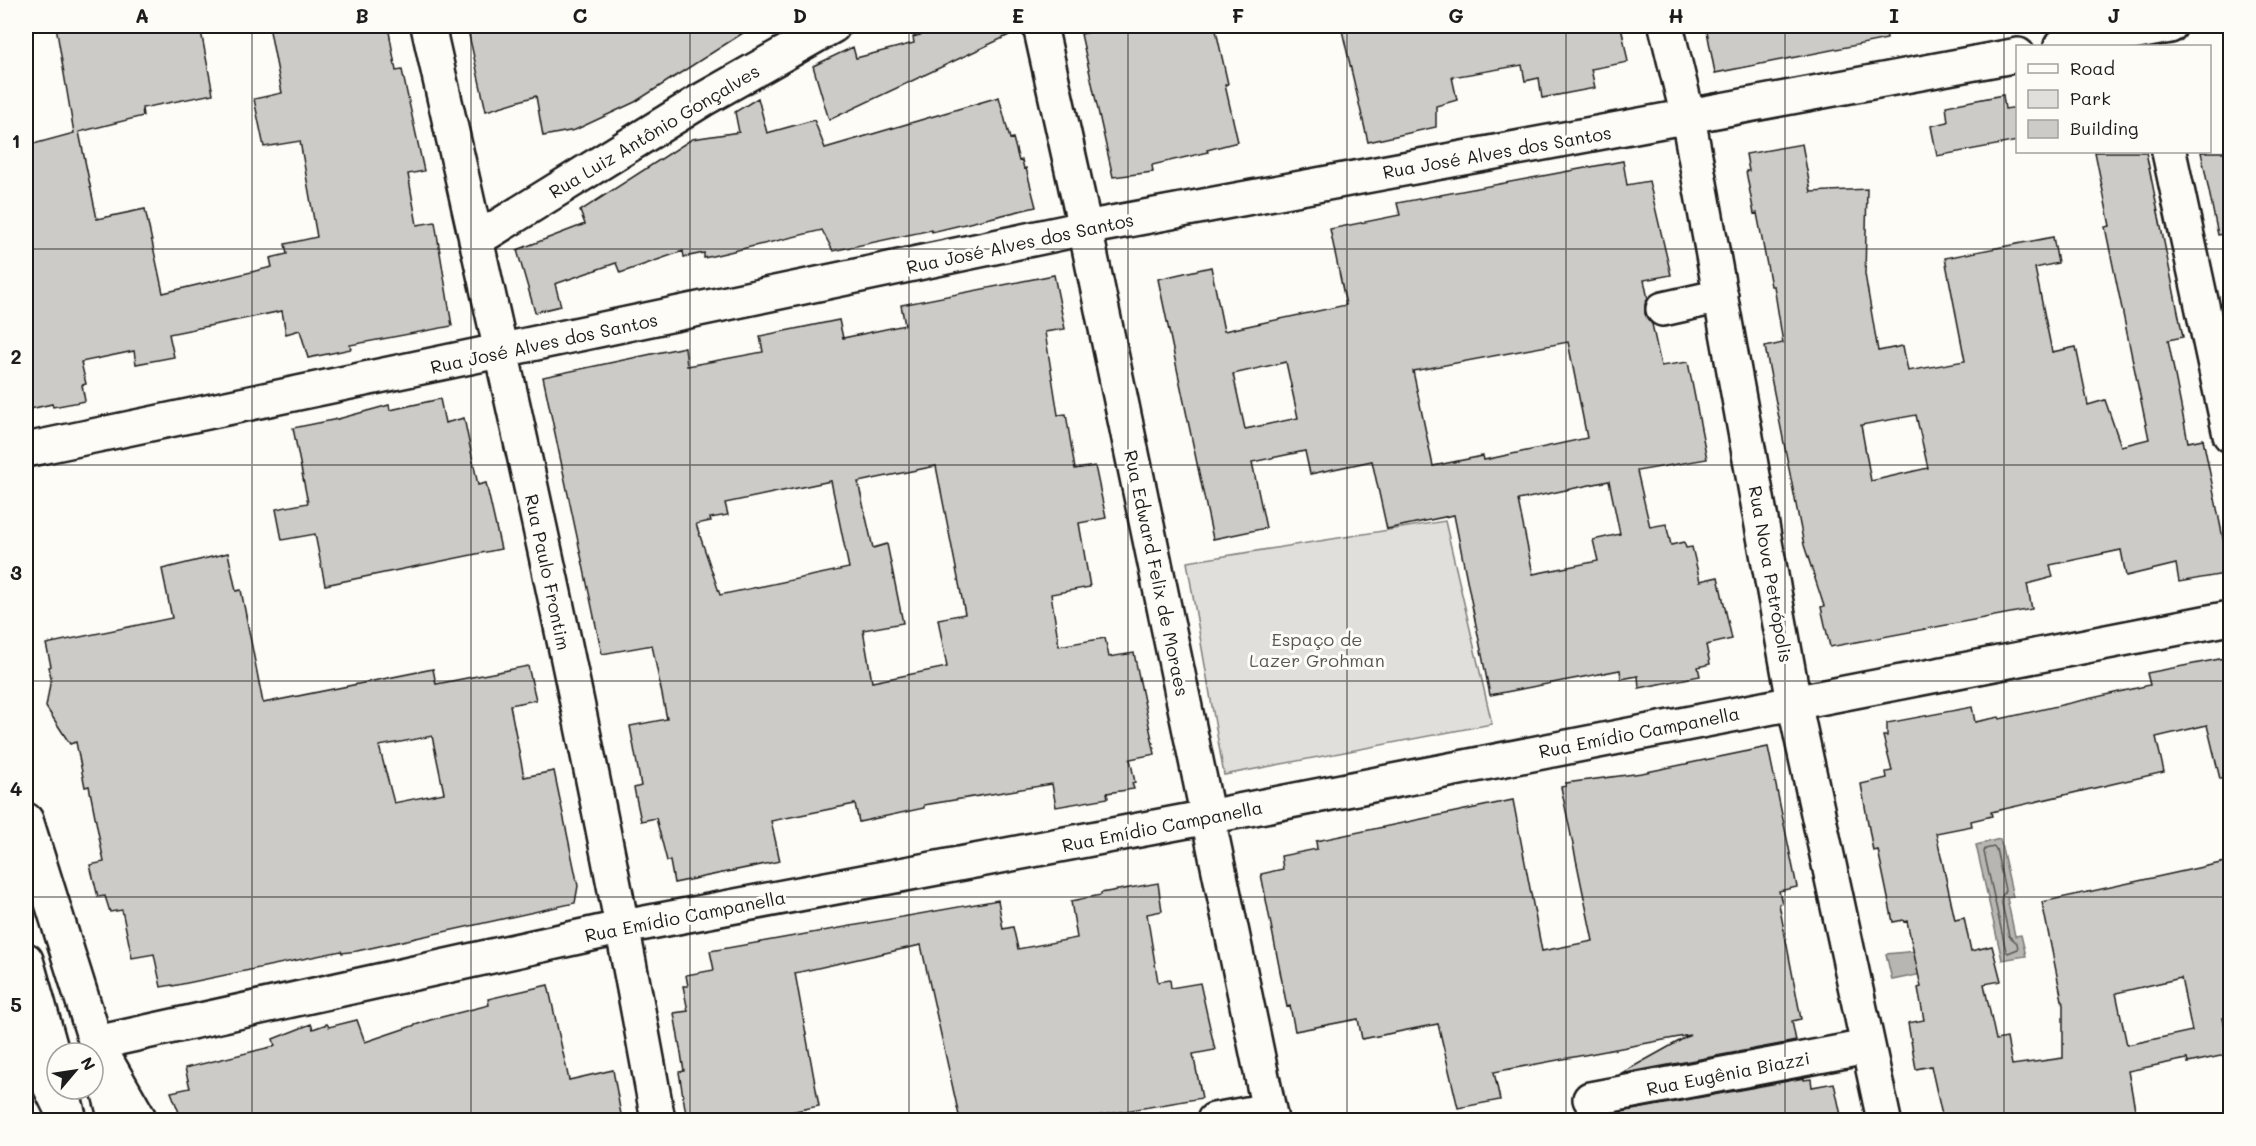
<svg xmlns="http://www.w3.org/2000/svg" width="2256" height="1146" font-family="Mali,sans-serif">
<rect width="100%" height="100%" fill="#fdfcf7"/>
<filter id="ink" filterUnits="userSpaceOnUse"><feTurbulence type="fractalNoise" baseFrequency=".0167" numOctaves="2"/><feDisplacementMap in="SourceGraphic" scale="12" xChannelSelector="R" yChannelSelector="G"/><feConvolveMatrix kernelMatrix="1 2 1 2 8 2 1 2 1" color-interpolation-filters="sRGB"/></filter>
<g filter="url(#ink)">
<path fill="#e0dfdb" stroke="#7e7e7c" stroke-width="1.5" d="M1445,521L1492,724L1224,775L1187,562Z"/>
<path fill="#b7b6b2" stroke="#797876" stroke-width="1.5" d="M2000,839L2013,897L2007,898L2015,936L2021,935L2026,956L2002,960L1976,845Z
M1928,950L1932,972L1892,980L1886,954Z"/>
<g fill="none" stroke-linecap="round" stroke-linejoin="round">
<path stroke="#5a5a58" stroke-width="1.5" d="M1994,847L1996,849L2005,890L2001,899L2009,936L2017,943L2018,949L2008,953L2006,951L1984,852L1985,849Z"/>
</g>
<path fill="#cccbc8" stroke="#1c1c1c" stroke-width="1.5" fill-rule="evenodd" d="M56,26H200L213,94L142,108L143,116L79,132L97,219L145,209L163,293L272,267L270,258L287,254L285,244L317,237L300,141L264,147L254,99L282,93L269,26H388L396,71L402,70L424,171L408,174L417,225L435,222L452,326L350,345L351,349L308,358L300,330L286,334L282,311L169,334L174,357L136,364L134,351L81,362L86,384L82,385L85,401L53,407L52,404L26,410V146L74,133Z
M467,26H754L635,102L575,130L543,136L536,96L486,111Z
M935,26H1022V29L829,120L813,66L853,47L856,58L914,43L913,37L937,30Z
M1100,26H1215L1228,84L1225,85L1238,142L1207,150L1208,152L1152,165L1153,172L1113,177L1081,34L1101,30Z
M1341,26H1621L1628,62L1591,69L1595,88L1542,98L1539,78L1525,81L1522,65L1452,77L1457,100L1436,106V127L1368,142Z
M1706,26H1886L1887,39L1715,73Z
M2003,95L2005,109L2018,107V141L1937,156L1931,126L1948,122L1946,106Z
M999,97L1010,139L1013,138L1019,161L1022,160L1024,169L1026,168L1036,207L932,232L931,230L833,251L822,230L704,258V253L684,257L683,251L620,273L616,263L555,284L561,306L535,312L517,250L585,224L580,211L692,139L739,132L735,112L758,98L767,133L814,120L825,148Z
M1802,144L1811,192L1867,189L1865,274L1878,351L1903,346L1908,371L1965,361L1945,258L2053,237L2058,263L2035,268L2052,352L2076,347L2088,405L2105,400L2121,446L2149,439L2105,227L2110,226L2095,152H2146L2183,337L2168,340L2188,442L2203,439L2230,573L2179,582L2176,564L2126,576L2121,550L2050,565L2053,577L2027,584L2032,609L1830,647L1821,607L1824,606L1804,545L1765,347L1783,343L1774,286H1771L1757,213L1754,214L1746,171H1749L1746,154ZM1916,415L1928,468L1871,481L1861,425Z
M2201,152H2230V233L2218,235Z
M1623,161L1627,185L1649,181L1671,275L1644,280L1648,299L1645,304V314L1652,324L1661,366L1688,362L1707,459L1637,471L1650,527L1666,524L1671,545L1684,542L1686,548L1692,547L1700,581L1718,577L1732,639L1706,645L1710,664L1698,667L1700,676L1639,688L1638,676L1621,679L1620,670L1490,695L1454,515L1387,529L1372,461L1310,474L1305,451L1252,462L1266,528L1213,539L1158,279L1211,267L1224,331L1346,305L1330,229L1400,215L1397,203ZM1568,342L1587,438L1484,460L1483,456L1433,466L1413,371ZM1286,362L1298,418L1245,429L1233,374ZM1609,481L1620,534L1593,540L1598,561L1533,574L1518,500Z
M1054,275L1065,329L1045,332L1058,415L1066,414L1075,469L1095,466L1106,518L1079,523L1090,587L1051,594L1059,646L1105,638L1109,657L1134,653L1155,754L1130,759L1135,782L1132,783L1134,789L1107,793L1108,798L1056,807L1052,784L924,805V808L859,822L855,804L771,821L780,861L674,883L670,861H667L656,818L641,821L634,788L641,786L630,726L667,719L652,645L602,654L543,377L685,347L687,366L763,352L760,336L839,320L843,338L905,325L901,305ZM936,466L965,614L938,619L947,667L872,682L863,630L903,623L887,544L873,548L858,482ZM831,481L849,568L720,595L696,524L711,521L710,518L728,515L725,503Z
M440,399L445,423L464,418L478,485L486,483L501,549L325,585L315,534L282,540L276,509L308,503L293,428L338,419L389,405L390,410Z
M228,553L236,591L241,590L263,703L433,669L436,684L528,666L536,700L510,705L524,777L554,771L578,886L575,903L357,951L342,953L341,951L173,986L172,985L161,987L154,954L132,958L122,910L110,912L105,896L98,897L90,865L104,862L89,786L85,787L76,742L70,744L46,707L51,678L49,667L51,666L46,644L172,618L162,569ZM432,736L444,793L394,803L379,746Z
M2230,657V778L2220,779L2207,725L2156,737L2164,772L1991,812L1992,816L1971,821L1972,826L1936,833L1955,920L1964,918L1971,951L1992,946L2001,981L1984,984L1996,1040L2007,1038L2012,1065L2063,1058V1005L2042,902L2230,861V1017L2223,1018L2230,1054L2188,1063L2187,1059L2128,1071L2137,1120H1943L1931,1066L1916,1069L1908,1023L1924,1020L1918,988L1921,987L1907,921L1904,922L1903,920L1893,922L1878,850L1873,851L1861,784L1887,778L1886,772L1892,771L1883,736H1887V723L1972,707L1975,722L1999,717L2000,719L2150,685L2147,673ZM2181,978L2192,1031L2127,1045L2116,993Z
M1768,747L1797,887L1779,891L1782,903L1779,904L1801,1019L1792,1021L1796,1041L1620,1074L1690,1035L1494,1072L1500,1100L1458,1108L1438,1024L1362,1039L1358,1019L1295,1031L1290,1006L1287,1007L1261,874L1283,869L1281,856L1317,849L1316,841L1513,800L1542,951L1593,941L1561,787L1566,786V783L1642,773Z
M1158,883L1162,911L1147,914L1158,982L1170,980L1171,988L1200,983L1215,1050L1193,1054L1202,1098L1073,1120H960L921,945L795,973L819,1106L790,1112L792,1120H687L679,1072L684,1071L674,1013L688,1011L683,986H688L686,975L714,970L710,951L998,900L1003,929L1013,927L1018,949L1077,938L1071,901L1101,895V893Z
M548,985L569,1080L613,1070L622,1120H182L171,1092L190,1088L185,1068L275,1046L273,1039L311,1024L313,1029L327,1024L329,1027L357,1020L365,1042L430,1020L489,1005L488,999Z
M1804,1078V1080L1811,1079L1812,1087L1834,1083L1842,1120H1618L1616,1113Z"/>
<g fill="none" stroke-linecap="round" stroke-linejoin="round">
<defs>
<path id="minor" d="M428,26C510,389 593,753 658,1120
M1040,26L1085,228L1271,1120
M1666,26L1688,117L1794,702L1884,1120
M2061,46L2170,26
M2169,152L2230,435
M476,240L702,100L833,26
M1663,309L1721,296
M26,450L1085,228L2018,55
M1590,1099L1867,1047
M140,1120L96,1043L624,927L1208,817L2230,618
M1214,1120L1269,1110"/>
<path id="major" d="M26,1037L59,1105"/>
<path id="highway" d="M26,820L96,1043L116,1120
M26,960L57,1070
M62,1089L70,1120"/>
</defs>
<use href="#minor" stroke="#1c1c1c" stroke-width="38"/>
<use href="#major" stroke="#1c1c1c" stroke-width="38"/>
<use href="#highway" stroke="#1c1c1c" stroke-width="38"/>
<use href="#minor" stroke="#fdfcf7" stroke-width="33"/>
<use href="#major" stroke="#fdfcf7" stroke-width="33"/>
<use href="#highway" stroke="#fdfcf7" stroke-width="33"/>
</g>
</g>
<path fill="none" stroke="#1c1c1c" stroke-width="1.5" stroke-opacity="0.55" d="M252,26V1120M471,26V1120M690,26V1120M909,26V1120M1128,26V1120M1347,26V1120M1566,26V1120M1785,26V1120M2004,26V1120M26,249H2230M26,465H2230M26,681H2230M26,897H2230"/>
<g text-anchor="middle" dominant-baseline="central" stroke-width="6" stroke-linejoin="round" paint-order="stroke">
<g font-size="18" fill="#1c1c1c" stroke="#fdfcf7">
<text transform="translate(654 131) rotate(-31)">Rua Luiz Antônio Gonçalves</text>
<text transform="translate(1497 152) rotate(-10)">Rua José Alves dos Santos</text>
<text transform="translate(1020 243) rotate(-12)">Rua José Alves dos Santos</text>
<text transform="translate(544 343) rotate(-12)">Rua José Alves dos Santos</text>
<text transform="translate(548 572) rotate(78)">Rua Paulo Frontim</text>
<text transform="translate(1157 573) rotate(78)">Rua Edward Felix de Moraes</text>
<text transform="translate(1771 574) rotate(80)">Rua Nova Petrópolis</text>
<text transform="translate(1639 732) rotate(-11)">Rua Emídio Campanella</text>
<text transform="translate(1162 826) rotate(-11)">Rua Emídio Campanella</text>
<text transform="translate(685 916) rotate(-11)">Rua Emídio Campanella</text>
<text transform="translate(1728 1073) rotate(-11)">Rua Eugênia Biazzi</text>
</g>
<g font-size="18" fill="#575655" stroke="#fdfcf7">
<text x="1317" y="639">Espaço de<tspan x="1317" dy="21">Lazer Grohman</tspan></text>
</g>
</g>
<rect width="2256" height="1146" fill="none" stroke="#fdfcf7" stroke-width="66"/>
<rect x="2016" y="45" width="195" height="108" fill="#fdfcf7" stroke="#a3a29f" stroke-width="1.5"/>
<rect x="2028" y="64" width="30" height="9" fill="#fdfcf7" stroke="#a3a29f" stroke-width="1.5"/>
<text x="2070" y="75" font-size="18" fill="#1c1c1c">Road</text>
<rect x="2028" y="90" width="30" height="18" fill="#e0dfdb" stroke="#a3a29f" stroke-width="1.5"/>
<text x="2070" y="105" font-size="18" fill="#1c1c1c">Park</text>
<rect x="2028" y="120" width="30" height="18" fill="#cccbc8" stroke="#a3a29f" stroke-width="1.5"/>
<text x="2070" y="135" font-size="18" fill="#1c1c1c">Building</text>
<g transform="translate(75 1071) rotate(61)"><circle r="28" fill="#fdfcf7" stroke="#a3a29f" stroke-width="1.5"/>
<path d="M0-4.5L10 22L0 15L-10 22Z" fill="#1c1c1c"/>
<text y="-9" font-size="16" font-weight="bold" text-anchor="middle" fill="#1c1c1c">N</text>
</g>
<rect x="33" y="33" width="2190" height="1080" fill="none" stroke="#1c1c1c" stroke-width="2"/>
<g font-size="20" text-anchor="middle" font-weight="bold" fill="#1c1c1c">
<text x="142" y="23">A</text>
<text x="362" y="23">B</text>
<text x="580" y="23">C</text>
<text x="800" y="23">D</text>
<text x="1018" y="23">E</text>
<text x="1238" y="23">F</text>
<text x="1456" y="23">G</text>
<text x="1676" y="23">H</text>
<text x="1894" y="23">I</text>
<text x="2114" y="23">J</text>
<text x="16" y="148">1</text>
<text x="16" y="364">2</text>
<text x="16" y="580">3</text>
<text x="16" y="796">4</text>
<text x="16" y="1012">5</text>
</g>
</svg>
